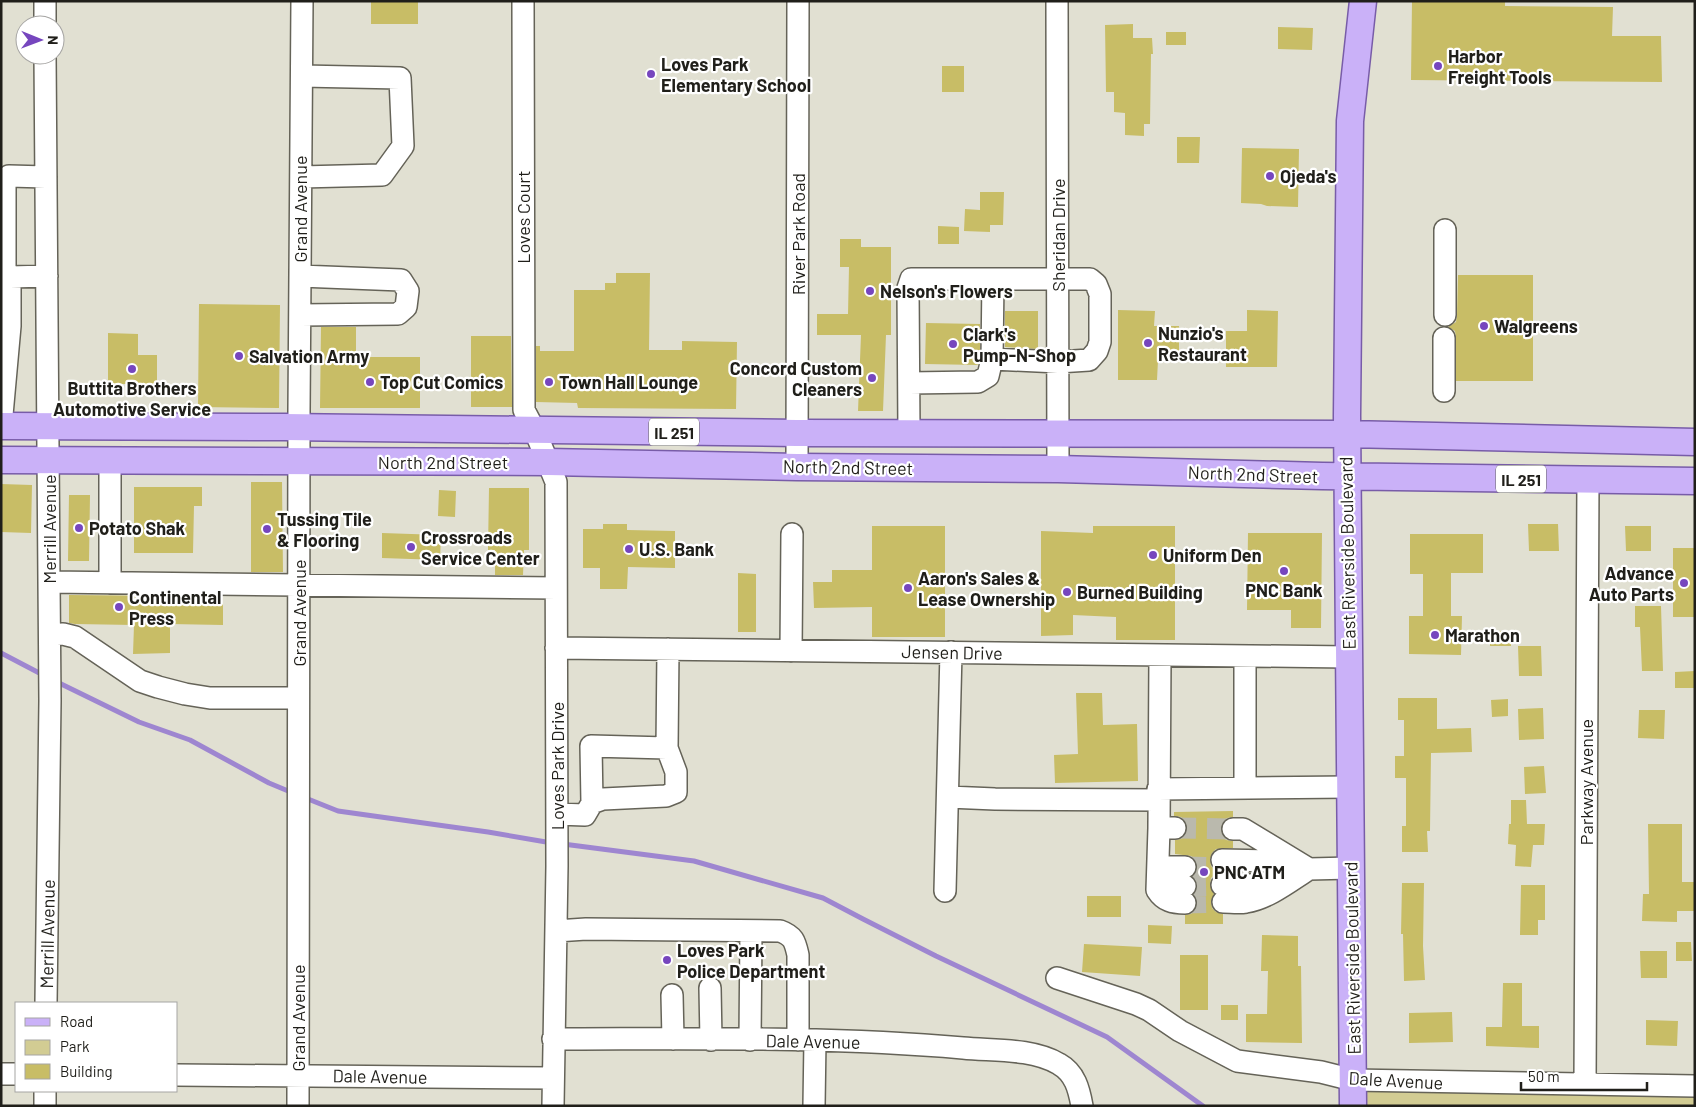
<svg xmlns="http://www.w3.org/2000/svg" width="1696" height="1107" font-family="Barlow,sans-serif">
<rect width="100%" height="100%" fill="#e1e0d2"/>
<path fill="#d2cc93" d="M1353,1080L1695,1087V1106H1353Z"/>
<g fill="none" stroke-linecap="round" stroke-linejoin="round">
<path stroke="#9e86d0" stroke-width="5" d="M1,653L45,676
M55,681L139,722L190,740L269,783L293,793
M303,797L338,811L488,832L552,843
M563,844L694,861L823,898L863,919L936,956L1107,1037L1203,1106"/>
</g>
<path fill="#c8bd66" d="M371,1H418V24H371Z
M1412,1H1505V6L1613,7L1612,36H1661L1662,82L1411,80Z
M1133,24V38H1152L1153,54H1151L1150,124H1144V136L1125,135V113L1114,112V92H1106L1105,25Z
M1278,27L1313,28L1312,50L1278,49Z
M1166,32H1186V45H1166Z
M942,66H964V92H942Z
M1177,137H1200L1199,163H1177Z
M1242,148L1299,149L1298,207L1267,206L1261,204L1241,203Z
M980,192H1004L1003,225H990V232L964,231L965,209L980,210Z
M938,226L959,227V244H938Z
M840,239H861V247H891V335H886L883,411H858L861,335H817V314H848L849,267H840Z
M616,273H650L649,350H682V341L737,342L736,409L578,408L577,403L536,402V346H540V351H574V290H605V283H616Z
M1458,275H1533V381H1456V338L1455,331L1448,327L1456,322L1457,315Z
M199,304L280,305L279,408L198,407Z
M1118,310L1155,311L1154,326H1179V360H1158L1157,380H1118Z
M1247,310L1278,311L1277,367H1226V331H1247Z
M1005,311H1038V349L1005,347Z
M926,323L980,324V357L978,365L925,364Z
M321,327H356V357H420V408H320Z
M108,333L138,334V355H157V384H108Z
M471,336H511L512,407H471Z
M251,482H282L283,572H251Z
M1,484L32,485L31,533L1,532Z
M134,487H202V506H194L193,553H134Z
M489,488H529V550H524L523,575H495V550H488Z
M439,490L456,491L455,517L438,516Z
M69,495H90L89,561H68Z
M603,524H627V530L675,531V568L628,567L627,589H600V568H583V529H603Z
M1528,524H1558L1559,551H1529Z
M872,526H945V637H872V607L814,608L813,582H832V570H872Z
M1093,526H1175V640H1116V617L1073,615V635L1041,636V531L1093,533Z
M1625,526H1651V551H1626Z
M382,533L441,535L440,560L382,558Z
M1248,533H1322L1321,628H1291V610H1247Z
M1410,534H1483V573H1451V616H1462L1461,655L1409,654V616H1423V574H1410Z
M1673,548H1695V617H1673Z
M738,573L756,574V632H738Z
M69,595L169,596L170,605L223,604V625L170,624V653L133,654L134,625L75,624L69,623Z
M1635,606H1661L1663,671H1642L1640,627H1635Z
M1490,631H1511V646H1490Z
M1518,646H1541L1542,676H1519Z
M1695,671V688H1675V672Z
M1076,693H1102L1103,725L1137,724L1138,781L1055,783L1054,755L1078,754Z
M1398,698H1437V729L1471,728L1472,752L1431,753L1430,831H1427L1428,852H1402V826H1406V778H1395V756H1404V720H1398Z
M1508,699V716L1492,717L1491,700Z
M1543,708L1544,739L1519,740L1518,709Z
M1639,710H1665L1664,739L1638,738Z
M1544,766L1546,793L1525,794L1524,767Z
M1511,800H1526L1527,824H1545L1544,845H1533L1531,867L1515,866L1516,845L1508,844L1509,824H1511Z
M1233,811V817L1227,818L1222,822L1221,829L1222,835L1226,840L1233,841V848L1216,849L1212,853L1210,859L1211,866L1216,871L1222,872L1216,874L1211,878L1210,885L1214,894L1211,901L1212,908L1216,912L1223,914V924H1185V915L1191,914L1195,910L1197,904L1194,895L1197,888V881L1193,876L1196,873L1197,867L1196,860L1191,856L1175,854V840L1181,839L1186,835L1187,828L1186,821L1181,817L1174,816V812Z
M1648,824H1682V882H1695V911H1677V922L1642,921L1643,894H1649Z
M1402,883H1424L1423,946L1425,980L1404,981L1403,934H1401Z
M1521,885H1545V920H1538V935H1520Z
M1087,896H1121V917H1087Z
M1148,925L1172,926L1171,944L1148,943Z
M1262,935L1298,936V966H1301L1302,1043L1246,1042V1014H1267L1268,971H1261Z
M1676,942H1691L1692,961H1676Z
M1084,944L1142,947L1140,976L1082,972Z
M1640,951H1667V978H1641Z
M1180,955H1208V1010H1180Z
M1503,983H1522V1026H1539V1048L1486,1046V1027H1502Z
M1221,1005H1238V1020H1221Z
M1452,1012L1453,1042L1409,1043V1013Z
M1646,1020L1678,1021L1677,1046L1646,1045Z"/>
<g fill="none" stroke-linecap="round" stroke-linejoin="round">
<path stroke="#bab9ad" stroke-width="21" stroke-dasharray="21 11" stroke-linecap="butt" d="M1175,828L1233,829
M1185,867L1222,868
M1185,886L1222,885
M1185,903L1223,902"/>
<defs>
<path id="minor" d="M45,1V25
M523,1L524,410L535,431L556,482L557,866L553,1106
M1057,1L1058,469
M45,55L49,582L50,701L46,1003
M46,177L9,176L5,183V272L10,277L47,276
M301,177L382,175L403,146L400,78L302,76
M300,315L398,314L406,307L408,291L401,280L300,276
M1445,315V230
M992,359L993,279
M1444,391V338
M1,426L10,326V277
M909,433L908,288L911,279H1090L1096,284L1100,294V342L1097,351L1089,360L1058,362L992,359L988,376L978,382L909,383
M797,467L798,1
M49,582L556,588
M110,583V461
M50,635L63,634L75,637L140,681L158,687L185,694L210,698H298
M556,648L1349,657
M791,651L792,534
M1160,655L1159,828H1175
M1245,788V656
M1158,789L1350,787
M948,797L995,799L1158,800
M592,803L603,799L666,796L676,792V772L667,748L668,649
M557,814L585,815L592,803L591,746L667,748
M1159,828L1157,890C1164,901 1173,903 1185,903
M1233,829H1243L1309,869L1351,868
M1222,860L1272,861L1281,868
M1158,867H1185
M1158,883L1185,886
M1222,885H1263L1277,877
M945,891L951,652
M1223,902C1230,902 1239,903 1246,902C1269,898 1290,881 1309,869
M556,931L586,929L780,931C794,936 795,942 798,955V1040
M1057,978L1136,1004L1149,1010L1180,1031L1237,1061L1321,1072L1353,1080L1695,1086
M710,988L711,1040
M672,995L673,1039
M553,1039C689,1039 827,1036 963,1048C993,1051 1032,1048 1059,1064C1075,1073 1079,1089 1082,1106
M750,1040L751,931
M1,1074H16
M176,1075L553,1078
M1585,1084L1588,480
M45,1091V1106
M298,1106L299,410L302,1
M814,1106L815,1040"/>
<path id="major" d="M1,426L284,427L797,433L1347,434L1695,442
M1,460L548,462L797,467L1058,469L1322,476L1695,481
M1353,1106L1347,416L1350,121L1363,1"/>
</defs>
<use href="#minor" stroke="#656358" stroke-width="24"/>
<use href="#major" stroke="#785ca8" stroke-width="29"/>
<use href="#minor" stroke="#fff" stroke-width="21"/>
<use href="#major" stroke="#cab1f8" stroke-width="26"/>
</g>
<g fill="#7646be" stroke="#fff" stroke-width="2">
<circle cx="1438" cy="66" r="5"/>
<circle cx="651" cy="74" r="5"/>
<circle cx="1270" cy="176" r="5"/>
<circle cx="870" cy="291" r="5"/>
<circle cx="1484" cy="326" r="5"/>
<circle cx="1148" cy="343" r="5"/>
<circle cx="953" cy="344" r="5"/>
<circle cx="239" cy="356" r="5"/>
<circle cx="132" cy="369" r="5"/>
<circle cx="872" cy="378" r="5"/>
<circle cx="370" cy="382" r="5"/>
<circle cx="549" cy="382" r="5"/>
<circle cx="79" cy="528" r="5"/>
<circle cx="267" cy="529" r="5"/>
<circle cx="411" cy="547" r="5"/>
<circle cx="629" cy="549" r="5"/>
<circle cx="1153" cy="555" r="5"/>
<circle cx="1284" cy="571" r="5"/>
<circle cx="1684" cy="583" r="5"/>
<circle cx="908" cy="588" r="5"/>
<circle cx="1067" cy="592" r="5"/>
<circle cx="119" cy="607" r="5"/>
<circle cx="1435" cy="635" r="5"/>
<circle cx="1204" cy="872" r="5"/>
<circle cx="667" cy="960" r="5"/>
</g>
<g text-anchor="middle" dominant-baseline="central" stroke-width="4.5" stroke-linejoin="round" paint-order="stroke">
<g fill="#fff" stroke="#63625f" stroke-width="1">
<rect x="649" y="418.5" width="50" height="27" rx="4"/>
<rect x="1496" y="465.5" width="50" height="27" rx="4"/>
</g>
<g font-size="16" font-weight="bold" fill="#201f1a">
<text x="674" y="432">IL 251</text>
<text x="1521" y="479">IL 251</text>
</g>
<g font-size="18" font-weight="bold" fill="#201f1a" stroke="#fff" text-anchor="start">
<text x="1448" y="56">Harbor<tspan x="1448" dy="21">Freight Tools</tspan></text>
<text x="661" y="64">Loves Park<tspan x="661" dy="21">Elementary School</tspan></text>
<text x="1280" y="176">Ojeda's</text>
<text x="880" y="291">Nelson's Flowers</text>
<text x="1494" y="326">Walgreens</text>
<text x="1158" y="333">Nunzio's<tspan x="1158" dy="21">Restaurant</tspan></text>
<text x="963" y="334">Clark's<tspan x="963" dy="21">Pump-N-Shop</tspan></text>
<text x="249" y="356">Salvation Army</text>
<text x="862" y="368" text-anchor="end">Concord Custom<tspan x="862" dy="21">Cleaners</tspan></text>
<text x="380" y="382">Top Cut Comics</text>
<text x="559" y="382">Town Hall Lounge</text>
<text x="132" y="388" text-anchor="middle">Buttita Brothers<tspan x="132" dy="21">Automotive Service</tspan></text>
<text x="277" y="519">Tussing Tile<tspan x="277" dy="21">&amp; Flooring</tspan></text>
<text x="89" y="528">Potato Shak</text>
<text x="421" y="537">Crossroads<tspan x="421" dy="21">Service Center</tspan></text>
<text x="639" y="549">U.S. Bank</text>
<text x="1163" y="555">Uniform Den</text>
<text x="1674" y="573" text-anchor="end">Advance<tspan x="1674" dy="21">Auto Parts</tspan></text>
<text x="918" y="578">Aaron's Sales &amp;<tspan x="918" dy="21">Lease Ownership</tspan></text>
<text x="1284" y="590" text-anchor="middle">PNC Bank</text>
<text x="1077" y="592">Burned Building</text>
<text x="129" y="597">Continental<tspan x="129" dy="21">Press</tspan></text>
<text x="1445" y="635">Marathon</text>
<text x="1214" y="872">PNC ATM</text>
<text x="677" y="950">Loves Park<tspan x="677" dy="21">Police Department</tspan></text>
</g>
<g font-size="18" fill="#201f1a" stroke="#fff">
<text transform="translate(300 209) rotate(-90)">Grand Avenue</text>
<text transform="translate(523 217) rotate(-90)">Loves Court</text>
<text transform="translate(798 234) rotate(-90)">River Park Road</text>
<text transform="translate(1058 235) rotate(-90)">Sheridan Drive</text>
<text x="443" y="462">North 2nd Street</text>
<text transform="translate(848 467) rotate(1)">North 2nd Street</text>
<text transform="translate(1253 474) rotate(2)">North 2nd Street</text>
<text transform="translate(49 529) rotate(-90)">Merrill Avenue</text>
<text transform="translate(1347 553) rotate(-91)">East Riverside Boulevard</text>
<text transform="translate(299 613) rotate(-90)">Grand Avenue</text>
<text transform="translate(952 652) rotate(1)">Jensen Drive</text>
<text transform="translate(557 766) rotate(-90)">Loves Park Drive</text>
<text transform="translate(1586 782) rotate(-90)">Parkway Avenue</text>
<text transform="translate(47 934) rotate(-89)">Merrill Avenue</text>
<text transform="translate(1352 958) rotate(-91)">East Riverside Boulevard</text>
<text transform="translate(298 1018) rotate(-90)">Grand Avenue</text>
<text transform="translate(813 1041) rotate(1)">Dale Avenue</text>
<text transform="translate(380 1076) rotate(1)">Dale Avenue</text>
<text transform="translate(1396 1080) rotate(3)">Dale Avenue</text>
</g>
</g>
<rect width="1696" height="1107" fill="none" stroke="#201f1a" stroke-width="5"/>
<rect x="15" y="1002" width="162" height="90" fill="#ffffff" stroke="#a6a5a3"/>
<rect x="25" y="1018" width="25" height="8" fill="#cab1f8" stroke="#a6a5a3"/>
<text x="60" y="1027" font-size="15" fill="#201f1a">Road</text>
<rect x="25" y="1040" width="25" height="15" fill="#d2cc93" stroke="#a6a5a3"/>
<text x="60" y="1052" font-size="15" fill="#201f1a">Park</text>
<rect x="25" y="1064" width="25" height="15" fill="#c8bd66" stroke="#a6a5a3"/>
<text x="60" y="1077" font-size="15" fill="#201f1a">Building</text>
<g transform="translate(40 40) rotate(91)"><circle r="24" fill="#ffffff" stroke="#a6a5a3"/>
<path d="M0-4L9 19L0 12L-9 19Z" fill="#7646be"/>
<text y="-8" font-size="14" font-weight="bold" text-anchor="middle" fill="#201f1a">N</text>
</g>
<path d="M1521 1082v8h126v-8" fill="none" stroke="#201f1a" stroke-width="2.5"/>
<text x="1528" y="1082" font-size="15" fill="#201f1a" stroke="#ffffff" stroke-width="4" paint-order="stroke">50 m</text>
</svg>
